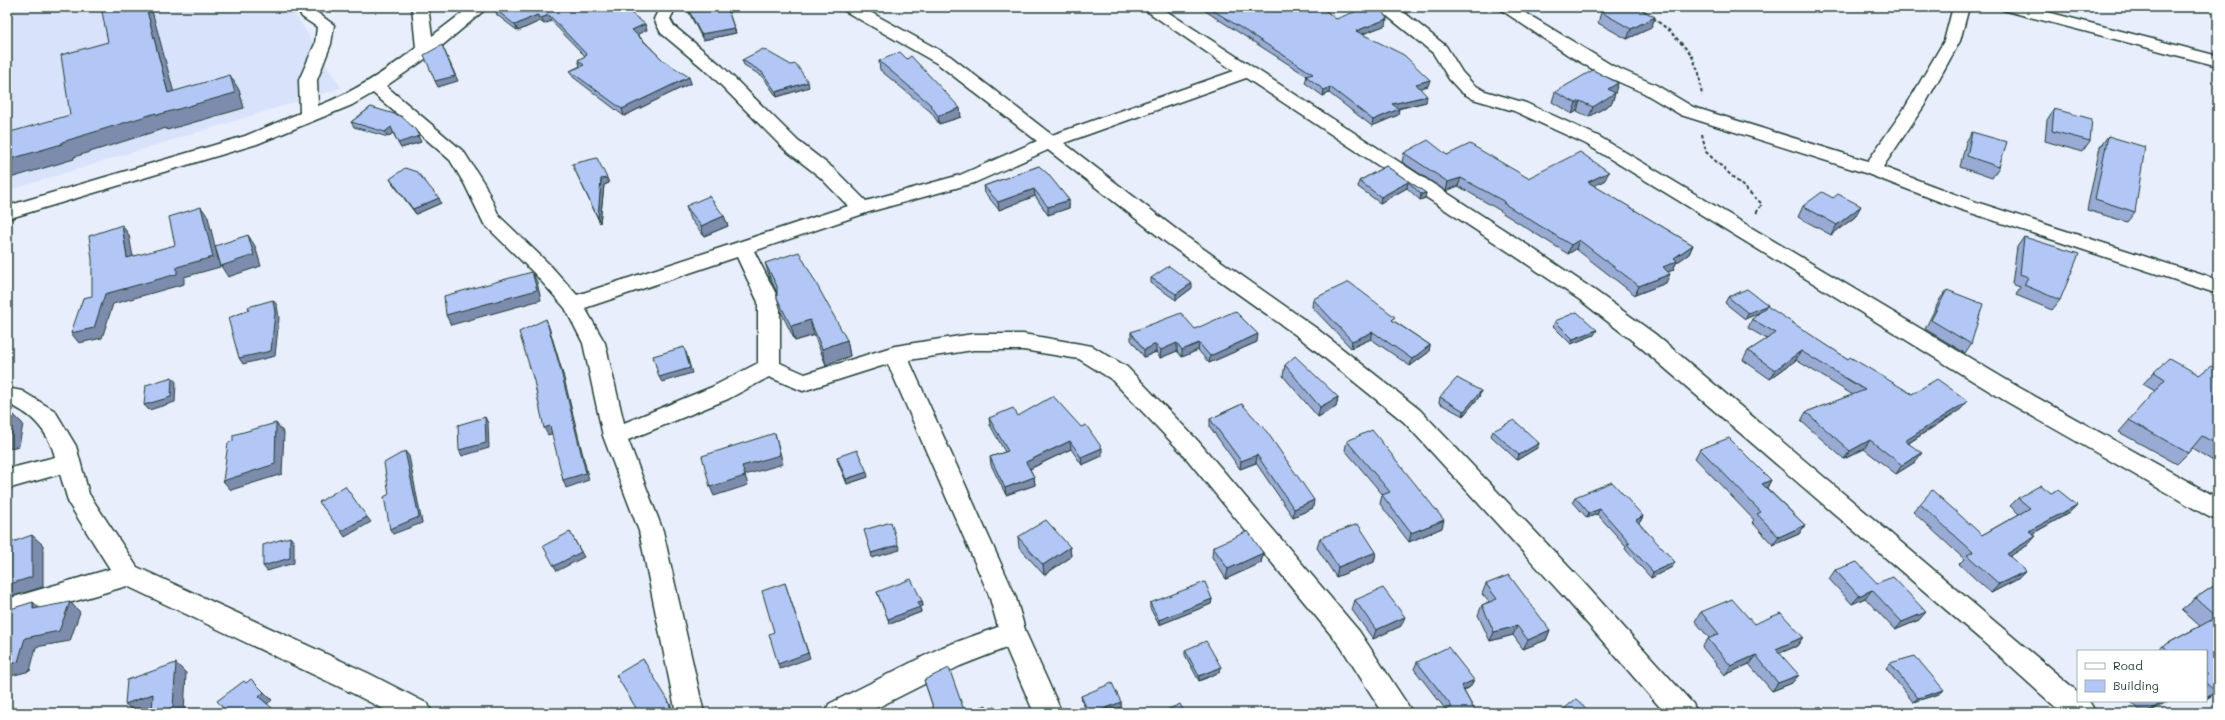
<svg xmlns="http://www.w3.org/2000/svg" width="2225" height="720" font-family="Mali,sans-serif">
<rect width="100%" height="100%" fill="#e8eefc"/>
<filter id="ink" filterUnits="userSpaceOnUse"><feTurbulence type="fractalNoise" baseFrequency=".025" numOctaves="2"/><feDisplacementMap in="SourceGraphic" scale="8" xChannelSelector="R" yChannelSelector="G"/><feConvolveMatrix kernelMatrix="1 2 1 2 8 2 1 2 1" color-interpolation-filters="sRGB"/></filter>
<g filter="url(#ink)">
<path fill="#d8e2fa" d="M7,7H291L341,88L7,191Z"/>
<g fill="none" stroke-linecap="round" stroke-linejoin="round">
<defs>
<path id="minor" d="M297,7H313L315,11L334,25L331,44L317,80L318,106C354,92 385,72 416,48L412,7H428L432,36L470,7H488L431,55L386,86L464,152L485,185L499,216L549,264L577,295L848,206L820,177L784,149L710,74L661,33L654,19L660,7H676L670,19L674,26L722,66L798,141L834,169L866,201L960,175L1037,141L938,64L843,10L841,7H861L950,56L1052,135L1234,71L1141,7H1160L1529,246L1594,290L1655,334L2078,692V701H2089L2096,713H2062L1980,639L1639,346L1580,300L1515,256L1246,78L1064,143L1181,233L1316,328L1420,410L1584,583L1693,704L1697,713H1665L1566,599L1404,422L1300,338L1167,243L1048,150L974,183L869,212L754,251L780,302V363L805,374L895,346L973,334H1023L1092,346L1127,367L1198,441L1359,631L1413,713H1383L1341,647L1182,453L1111,379L1079,359L1023,350H973L909,360L1015,595L1026,633L1062,713H1034L1006,648L960,666L867,713H825L829,704L940,648L998,627L989,595L888,364L803,391L769,377L728,399L628,440L663,531L704,713H676L639,531L603,436L583,343L565,308L535,274L484,224L465,185L450,160L373,93L352,105L257,144L7,219V206L245,136L300,113L299,80L315,44L317,27L302,17ZM737,257L758,302V363L712,387L624,423L605,343L585,308Z
M1376,7H1395L1406,14L1446,46L1462,72L1473,84L1485,91L1526,103L1598,136L2020,388L2218,498V520L2209,517L2004,400L1586,144L1514,111L1473,99L1461,92L1449,79L1433,53Z
M1497,7H1516L1613,66L1656,85L1693,107L1868,161L1906,106L1944,41L1953,7H1969L1960,41L1924,106L1883,167L1973,201L2218,280V294L1959,209L1865,173L1681,115L1644,93L1601,74L1568,55Z
M2001,7H2028L2218,56V66L2003,10Z
M7,388L22,391L55,411L76,446L89,494L137,567L370,674L428,704L432,713H391L350,692L127,586L7,621V599L110,569L69,504L60,474L7,489V469L55,457C49,432 31,412 7,404Z"/>
</defs>
<use href="#minor" stroke="#1f3d34" stroke-width="3"/>
<path stroke="#1f3d34" stroke-width="2" stroke-dasharray="3.5 2.5" stroke-linecap="butt" d="M1639,7L1670,31L1691,54L1699,73L1702,96
M1702,134L1706,152L1762,204L1755,215"/>
<use href="#minor" fill="#fff" fill-rule="evenodd"/>
</g>
<path fill="#99abd4" stroke="#1f3d34" d="M500,7L647,30L637,34L664,61L691,83L624,116L573,77L570,71L580,66L578,60L585,56L551,21L544,24L540,21L518,31L497,15L495,9Z
M686,7H727L736,33L703,40Z
M1199,7H1321L1336,19L1386,25L1363,34L1428,86L1420,88L1426,102L1398,109V115L1372,126L1329,93L1323,96L1305,83L1307,76Z
M1601,12L1655,17L1651,28L1627,39L1598,23Z
M742,60L809,87L777,97L763,77L744,65Z
M879,61L961,117L939,124L931,112L880,70Z
M1555,92H1615V93L1612,103L1589,117L1577,111L1572,114L1552,102Z
M371,107L421,142L401,148L393,133L388,137L354,127L351,122Z
M2054,109L2090,141L2082,152L2045,141L2047,120Z
M1972,132L1999,167L1992,178L1960,167L1966,142Z
M2108,136L2135,212L2127,222L2087,210L2100,147Z
M1404,153L1447,155L1528,178L1605,180L1594,186L1693,245L1689,254L1676,263L1673,270L1668,272L1666,283L1635,295L1576,249L1568,254L1501,212V211L1458,186L1446,191L1402,162Z
M572,164L609,183L604,185L600,223Z
M1039,166L1069,200V208L1048,215L1035,196L999,210L985,193L984,186Z
M1386,166L1426,193L1425,198L1420,200L1407,188L1380,203L1358,187L1359,181Z
M390,179L441,203L416,214L393,184Z
M1833,198L1855,217L1831,235L1798,217L1803,206Z
M686,206L724,216L728,226L704,236L689,217Z
M2024,237L2060,300L2052,310L2016,295L2020,287L2012,284L2017,247Z
M765,263L847,340L850,356L826,365L814,335L795,341L782,314L777,298V293L770,278Z
M1151,278L1192,288L1176,300L1151,283Z
M1947,290L1971,344L1965,353L1925,329L1940,299Z
M1728,297L1766,307L1848,359L1912,394L1961,409L1909,443L1915,462L1896,474L1864,449L1844,459L1801,421L1806,412L1853,395L1796,360L1770,379L1743,360L1748,351L1767,339L1748,328L1752,319L1761,312L1745,319L1725,303Z
M1313,299L1394,321L1430,345L1429,352L1410,366L1371,339L1351,348L1312,307Z
M1555,321L1594,335L1571,344L1553,326Z
M1195,329L1257,342L1209,363L1198,350L1182,357L1177,351L1160,358L1156,352L1144,357L1131,340V332Z
M1285,365L1338,397L1336,407L1318,417L1283,376Z
M2218,370V464L2192,448L2188,453L2177,464L2119,432L2155,391L2143,384L2154,372L2199,375Z
M1481,391L1479,397L1463,416L1439,403L1440,397Z
M1242,404L1313,508L1293,517L1256,463L1240,469L1210,427V419Z
M1018,416L1102,456L1082,465L1071,449L1030,469L1034,477L1035,485L1006,495L991,465L990,457L1005,452L990,425L989,418Z
M1493,431L1539,443L1537,448L1517,460L1491,436Z
M1347,441L1442,528L1409,542L1380,504L1382,495H1383L1345,450Z
M1700,449L1771,480L1767,488L1805,525L1799,534L1773,545L1752,522L1754,520L1695,458Z
M837,457L868,477L847,484L838,462Z
M1575,497L1643,516L1640,522H1638L1672,567L1651,578L1625,549L1626,546L1597,514L1587,518L1573,502Z
M2018,498L2069,513L2032,534L2028,545L2010,556L2018,579L1991,593L1959,564L1964,559L1913,512L1920,504L1982,535L2019,514L2010,506Z
M1018,537L1070,547L1071,557L1044,575L1019,547Z
M1320,538L1376,552L1374,562L1336,577L1317,548Z
M1213,547L1263,553L1261,563L1226,579L1212,557Z
M1835,570L1877,583L1919,620L1895,630L1865,598L1852,604L1829,579Z
M2218,583V692L2206,699V651H2156L2163,646L2200,626L2182,610L2196,598Z
M1486,584L1550,630L1546,640L1523,649L1513,635L1490,641L1478,615L1482,605L1489,602L1482,594Z
M877,592L922,601L923,606L920,607L921,612L890,624L879,597Z
M1212,599L1211,604L1159,625L1150,608V603Z
M1355,600L1401,626L1373,639L1352,610Z
M1701,612L1754,624L1803,637L1797,646L1780,653L1792,683L1772,691L1749,664L1725,675L1702,647L1708,639L1709,638L1695,621Z
M1185,650L1220,672L1199,681L1185,655Z
M1417,662L1470,687L1464,691L1476,713H1441L1442,711L1446,710L1414,669Z
M1890,663L1944,690L1939,694L1913,702L1886,668Z
M924,680L965,713L988,710L997,713H935Z
M1081,696L1121,702V707L1106,713H1087L1082,701Z
M2130,701H2168L2148,713H2143Z"/>
<path fill="#7d8bac" stroke="#1f3d34" d="M146,7H151L178,108L168,93Z
M537,15L540,21L518,31L515,25Z
M549,15L551,21L544,24L541,18Z
M1655,17L1651,28L1627,39L1631,29Z
M1387,19L1386,25L1355,37L1356,31Z
M645,24L647,30L634,36L632,30Z
M734,28L736,33L703,40L701,34Z
M442,45L458,81L438,87L435,81Z
M230,75L239,90L244,108L167,130L166,128L74,157V159L7,179V160L62,142Z
M689,77L691,83L624,116L622,109Z
M1430,80L1428,86L1414,90L1416,84Z
M808,82L809,87L777,97L776,92Z
M1618,83L1612,103L1589,117L1593,107L1608,89Z
M1330,87L1329,93L1323,96L1324,90Z
M1427,96L1426,102L1391,110L1392,104Z
M1580,101L1577,111L1572,114L1576,103Z
M960,108L961,117L939,124L938,116Z
M1399,109L1398,115L1372,126L1373,120Z
M391,127L394,132L388,137L385,132Z
M415,129L421,142L401,148L398,143Z
M1609,172L1605,180L1585,191L1588,182Z
M607,178L609,183L604,185L600,223L598,218L601,179Z
M1461,178L1458,186L1446,191L1448,182Z
M1408,182L1407,188L1380,203L1381,197Z
M1034,189L1035,196L999,210L998,202Z
M1426,193L1425,198L1420,200L1421,194Z
M439,198L441,203L416,214L413,209Z
M1069,200V208L1048,215V207Z
M1861,206L1855,217L1831,235L1837,225Z
M201,207L208,217L220,267L184,277V284L113,304L102,338L79,343L71,333L105,294L177,267Z
M724,216L728,226L704,236L701,226Z
M122,225L129,235L135,268L127,258Z
M248,235L255,246L261,266L228,277L221,266Z
M1579,240L1576,249L1568,254L1571,245Z
M1693,245L1689,254L1676,263L1673,270L1659,276L1663,267L1674,258Z
M532,272L537,282L541,300L451,325L446,315Z
M1670,274L1666,283L1635,295L1639,286Z
M1192,283V288L1176,300V294Z
M273,300L277,305L279,318L275,356L243,364L239,358Z
M1768,305L1765,310L1745,319L1748,313Z
M546,319L549,327L563,374L589,480L566,488L563,480Z
M810,320L814,335L795,341L791,326Z
M1597,330L1594,335L1571,344L1573,339Z
M1373,332L1371,339L1351,348L1352,341Z
M1258,334L1257,342L1209,363L1210,356Z
M847,340L850,356L826,365L822,349Z
M1177,343V351L1160,358L1161,350Z
M1199,343L1198,350L1182,357V350Z
M1156,344V352L1144,357V350Z
M1430,345L1429,352L1410,366L1412,359Z
M1801,351L1796,360L1770,379L1775,370Z
M686,352L692,373L662,382L659,377Z
M172,377L176,382L175,402L149,410L144,405Z
M1481,391L1479,397L1463,416L1464,411Z
M1338,397L1336,407L1318,417L1320,407Z
M1968,401L1961,409L1899,449L1905,441Z
M13,414L23,424L19,446L7,449V436Z
M485,417L488,423L489,448L462,456L459,450Z
M276,423L284,433L282,474L231,490L223,481Z
M550,426L554,433L548,435L544,428Z
M775,433L783,464L745,475L748,485L714,496L710,487L742,466Z
M1870,440L1864,449L1844,459L1850,451Z
M1070,441L1071,449L1027,470L1026,462Z
M1539,443L1537,448L1517,460L1519,455Z
M1102,448V456L1082,465L1081,457Z
M405,451L409,456L422,523L393,534L390,529Z
M1922,453L1915,462L1896,474L1902,465Z
M1257,455L1256,463L1240,469L1241,461Z
M867,472L868,477L847,484L846,479Z
M1034,477L1035,485L1006,495L1005,488Z
M1771,480L1766,489L1762,484Z
M1314,500L1313,508L1293,517L1294,509Z
M2077,505L2069,513L2021,540L2029,531Z
M1600,509L1597,514L1587,518L1589,513Z
M1643,516L1640,522L1633,525L1636,520Z
M367,517L371,522L345,537L341,531Z
M1444,520L1442,528L1409,542L1411,533Z
M1805,525L1799,534L1773,545L1779,537Z
M570,532L584,557L557,571L554,566Z
M32,535L43,545V587L7,598V585Z
M2036,536L2028,545L1999,563L2007,554Z
M290,537L294,542V563L267,571L263,566Z
M898,545L900,550L872,558L871,553Z
M1070,547L1071,557L1044,575L1043,565Z
M1376,552L1374,562L1336,577L1338,567Z
M1263,553L1261,563L1226,579L1228,569Z
M1675,562L1672,567L1651,578L1653,572Z
M2026,571L2018,579L1991,593L1999,584Z
M785,583L810,658L780,669L778,664Z
M1872,590L1865,598L1852,604L1859,596Z
M1212,599L1211,604L1159,625V620Z
M922,601L923,606L920,607L921,612L890,624L888,619L918,602Z
M33,602L44,612L33,609Z
M70,602L80,612L70,641L36,647L30,671L7,677V665L25,638Z
M1926,612L1919,620L1895,630L1902,622Z
M1405,617L1401,626L1373,639L1376,630Z
M1517,626L1513,635L1490,641L1494,632Z
M1550,630L1546,640L1523,649L1528,640Z
M1803,637L1797,646L1770,657L1776,649Z
M1756,655L1749,664L1725,675L1731,666Z
M176,663L186,673L184,713H157Z
M1221,667L1220,672L1199,681V676Z
M1799,675L1792,683L1772,691L1778,683Z
M251,679L272,700L267,704L259,697Z
M1474,680L1470,687L1458,693L1461,686Z
M1944,690L1939,694L1913,702L1918,698Z
M2218,690V692L2206,699V698Z
M153,694L164,703L136,713L125,704Z
M668,700L671,705L673,713H672Z
M2164,701H2168L2147,713L2159,704Z
M1121,702V707L1106,713H1094Z"/>
<path fill="#b2c7f6" stroke="#1f3d34" d="M101,7H146L168,93L230,75L235,93L157,115L156,113L62,142V144L7,160V133L70,115L61,55L108,42Z
M500,7H623L645,24L632,30L664,61L689,77L622,109L570,71L584,65L578,60L587,55L549,15L541,18L537,15L515,25L495,9Z
M687,7H727L734,28L701,34Z
M1208,7H1321L1336,19L1367,7H1382L1387,19L1356,31L1404,55L1430,80L1416,84L1427,96L1392,104L1399,109L1373,120L1330,87L1324,90L1306,76L1313,74Z
M1613,7H1636L1655,17L1631,29L1601,12Z
M442,45L455,76L435,81L424,55Z
M763,49L791,65L796,64L808,82L776,92L762,72L742,60Z
M900,52L907,59L911,56L960,108L938,116L930,104L879,61Z
M1593,70L1618,83L1608,89L1615,93L1593,107L1580,101L1576,103L1555,92Z
M371,107L401,116L415,129L419,136L398,143L391,127L385,132L351,122Z
M2054,109L2092,119L2090,141L2052,131Z
M1972,132L2007,142L1999,167L1967,156Z
M2108,136L2145,147L2135,212L2095,199Z
M1428,140L1447,155L1470,144L1528,178L1580,152L1609,172L1588,182L1693,245L1674,258L1677,261L1663,267L1670,274L1639,286L1579,240L1571,245L1503,203L1505,202L1461,178L1448,182L1404,153Z
M597,158L607,178L601,179L598,218L572,164Z
M1039,166L1048,174L1069,200L1048,207L1034,189L998,202L984,186Z
M1386,166L1426,193L1421,194L1408,182L1381,197L1359,181Z
M405,168L417,172L439,198L413,209L390,179Z
M1822,192L1833,198L1838,194L1861,206L1837,225L1803,206Z
M709,196L724,216L701,226L686,206Z
M201,207L213,257L177,267V274L105,294L94,328L71,333L83,298L92,296V259L89,236L122,225L127,258L175,245L169,217Z
M248,235L254,255L221,266L215,246Z
M2024,237L2079,254L2060,300L2024,285L2028,277L2020,274Z
M799,252L847,340L822,349L810,320L791,326L777,298V286L765,263Z
M1169,266L1192,283L1176,294L1151,278Z
M532,272L537,290L446,315L444,296Z
M1349,282L1395,317L1392,320L1430,345L1412,359L1373,332L1352,341L1313,299Z
M1747,289L1768,305L1748,313L1728,297Z
M1947,290L1983,304L1971,344L1931,320Z
M273,300L275,313L271,351L239,358L228,318L249,310L248,307Z
M1767,306L1848,359L1850,357L1912,394L1937,379L1968,401L1905,441L1922,453L1902,465L1870,440L1850,451L1806,412L1865,390L1801,351L1775,370L1748,351L1776,333L1752,319Z
M1235,311L1258,334L1210,356L1199,343L1182,350L1177,343L1161,350L1156,344L1144,350L1131,332L1181,313L1195,329Z
M1577,312L1597,330L1573,339L1555,321Z
M546,319L560,367L586,473L563,480L550,426L544,428L534,381L519,332Z
M684,347L690,368L659,377L653,356Z
M1295,356L1338,397L1320,407L1285,365Z
M2169,358L2199,375L2211,366L2218,370V445L2202,436L2188,453L2129,420L2165,379L2154,372Z
M172,377L171,397L144,405L146,385Z
M1457,378L1481,391L1464,411L1440,397Z
M1053,396L1081,427L1086,425L1102,448L1081,457L1070,441L1026,462L1034,477L1005,488L990,457L1008,451L989,418L1013,408L1018,416Z
M1242,404L1267,432L1314,500L1294,509L1257,455L1241,461L1210,419Z
M13,414L8,435L7,436V415Z
M485,417L486,443L459,450L458,425Z
M1514,420L1539,443L1519,455L1493,431Z
M276,423L275,464L223,481L228,443L233,441V435Z
M1372,430L1444,520L1411,533L1382,495L1390,492L1347,441Z
M775,433L780,455L742,466L745,476L710,487L702,456Z
M1729,438L1771,480L1762,484L1805,525L1779,537L1757,514L1761,512L1700,449Z
M857,450L867,472L846,479L837,457Z
M405,451L419,517L390,529L384,497L389,494L384,463Z
M1612,482L1643,516L1636,520L1675,562L1653,572L1627,544L1630,543L1600,509L1589,513L1575,497Z
M2041,485L2051,493L2058,490L2077,505L2029,531L2036,536L2007,554L2026,571L1999,584L1967,555L1973,552L1920,504L1932,490L1982,535L2030,508L2018,498Z
M345,486L367,517L341,531L319,502Z
M1046,520L1070,547L1043,565L1018,537Z
M891,522L898,545L871,553L864,530Z
M1358,524L1376,552L1338,567L1320,538Z
M1248,531L1263,553L1228,569L1213,547Z
M570,532L581,552L554,566L543,546Z
M32,535V577L7,585V544Z
M290,537V558L263,566V545Z
M1857,562L1877,583L1893,577L1926,612L1902,622L1872,590L1859,596L1835,570Z
M1509,575L1550,630L1528,640L1517,626L1494,632L1482,605L1497,599L1486,584Z
M911,579L922,601L918,602L920,607L888,619L877,592Z
M1205,582L1212,599L1159,620L1150,603Z
M785,583L808,653L778,664L769,634L774,632L762,591Z
M2218,583V690L2215,691L2206,683V651H2169L2163,646L2217,617L2196,598Z
M1383,588L1405,617L1376,630L1355,600Z
M1732,599L1754,624L1781,613L1803,637L1776,649L1799,675L1778,683L1756,655L1731,666L1708,639L1719,634L1701,612Z
M33,602V609L70,602L59,631L25,638L18,662L7,665V610Z
M1206,641L1221,667L1199,676L1185,650Z
M1448,647L1474,680L1461,686L1476,713H1443L1442,711L1452,707L1417,662Z
M1915,656L1944,690L1918,698L1890,663Z
M643,659L668,700L672,713H639L616,675Z
M176,663L173,707L157,713H152L153,694L125,704L127,680Z
M949,668L965,713L986,705L988,710L995,707L997,713H935L924,680Z
M251,679L264,692L259,697L278,713H228L217,701L244,681L246,683Z
M1112,683L1121,702L1094,713H1089L1081,696Z
M1576,699L1591,713H1559Z
M2156,701H2164L2159,704Z
M1180,704L1185,713H1160Z"/>
</g>
<rect width="2225" height="720" fill="none" stroke="#fff" stroke-width="24"/>
<rect x="12" y="12" width="2201" height="696" fill="none" stroke="#1f3d34" stroke-width="1.5" filter="url(#ink)"/>
<rect x="2077" y="650" width="130" height="52" fill="#ffffff" stroke="#a5b1ae"/>
<rect x="2085" y="663" width="20" height="6" fill="#ffffff" stroke="#a5b1ae"/>
<text x="2113" y="670" font-size="12" fill="#1f3d34">Road</text>
<rect x="2085" y="680" width="20" height="12" fill="#b2c7f6" stroke="#a5b1ae"/>
<text x="2113" y="690" font-size="12" fill="#1f3d34">Building</text>
</svg>
